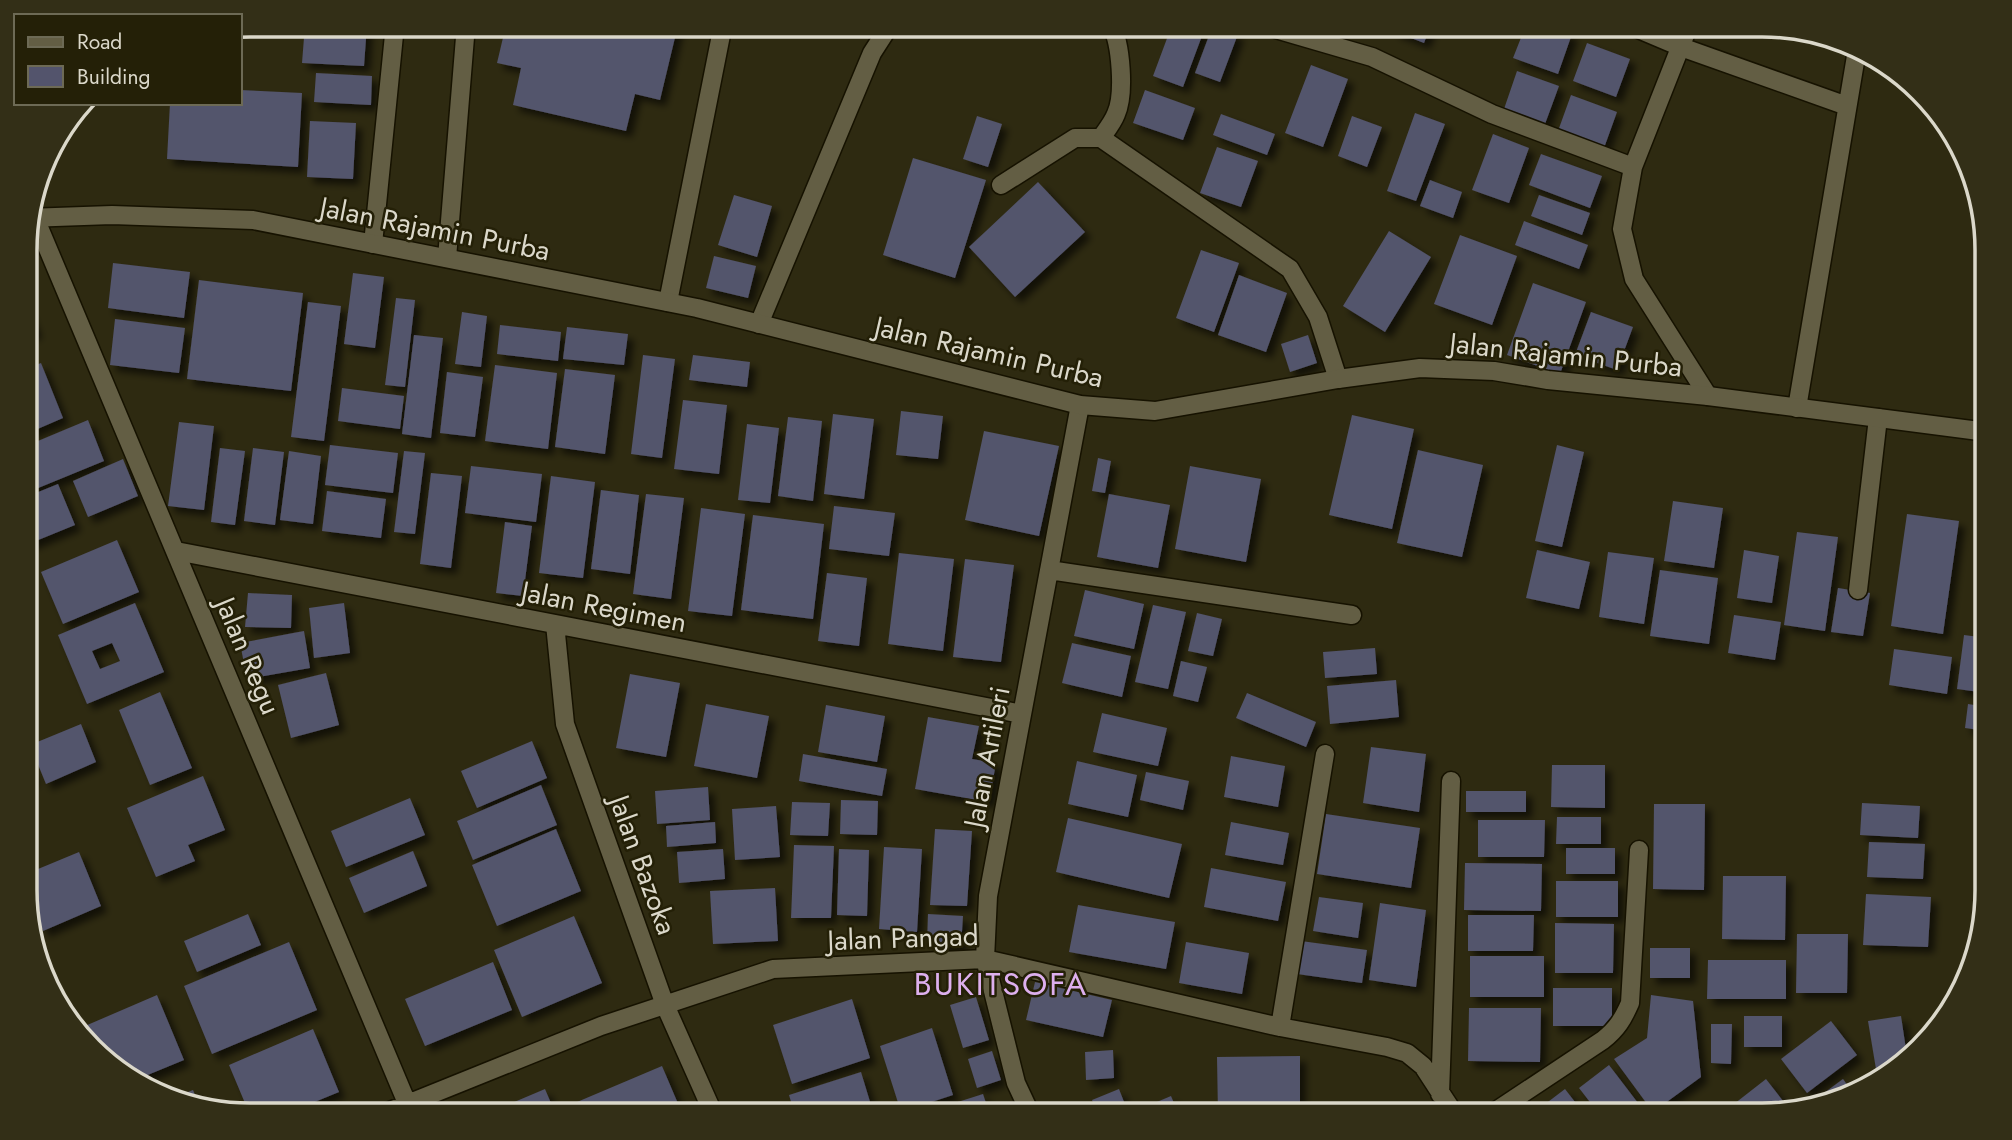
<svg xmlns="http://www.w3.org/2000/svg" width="2012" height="1140" font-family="Jost,sans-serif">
<defs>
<filter id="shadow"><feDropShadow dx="6" dy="6" stdDeviation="3.5" flood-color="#0009"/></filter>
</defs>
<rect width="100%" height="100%" fill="#2e2a11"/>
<path fill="#53546c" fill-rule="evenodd" filter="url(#shadow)" d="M305,25H367L364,66L302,63Z
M506,25H678L660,100L635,94L626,131L513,105L521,68L497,63Z
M1172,25H1206L1183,87L1153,76Z
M1213,25L1238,34L1220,82L1195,73Z
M1395,25H1431L1424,43L1393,31Z
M1526,25H1546L1572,34L1558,74L1513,58Z
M1587,43L1630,59L1616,97L1573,81Z
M1311,65L1348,79L1323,147L1285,133Z
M1517,71L1559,86L1545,124L1504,109Z
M316,73L372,76L371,105L314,102Z
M240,90L302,93L298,167L167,159L170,103H240Z
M1145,90L1195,108L1183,140L1133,123Z
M1571,95L1617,112L1604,148L1558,131Z
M1415,113L1445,124L1416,201L1387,191Z
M1221,114L1275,134L1267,155L1213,135Z
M977,116L1002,124L988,167L963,159Z
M1352,116L1382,127L1367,167L1338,156Z
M310,121L356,123L353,179L307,177Z
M1493,134L1529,148L1509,203L1472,190Z
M1217,147L1258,161L1241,207L1200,193Z
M1541,154L1602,176L1590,208L1529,185Z
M913,158L986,180L955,278L883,255Z
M1430,180L1462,192L1453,218L1420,206Z
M1038,182L1085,232L1015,297L969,247Z
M734,195L772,206L757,257L718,245Z
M1539,195L1590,213L1582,235L1531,216Z
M1524,221L1588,245L1579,269L1515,245Z
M1389,231L1431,257L1385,332L1343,306Z
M1460,235L1517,256L1492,325L1434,304Z
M1201,250L1239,263L1214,332L1176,318Z
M714,256L756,266L748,298L706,288Z
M113,263L190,272L184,318L108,308Z
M353,273L384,277L375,348L344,344Z
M1239,275L1287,293L1266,352L1218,335Z
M199,280L303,293L291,391L187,379Z
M1533,283L1586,302L1560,374L1507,355Z
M396,298L415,300L405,387L385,385Z
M308,302L341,306L324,441L291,437Z
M26,308L36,332L26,336Z
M462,312L487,316L481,367L455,364Z
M1591,312L1633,327L1617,370L1575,355Z
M115,319L185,328L179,373L110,365Z
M500,325L561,332L558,361L497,354Z
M567,327L628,334L624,365L563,359Z
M414,335L443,338L431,438L402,434Z
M1308,335L1317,363L1290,372L1281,344Z
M643,355L675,359L662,458L631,454Z
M693,355L750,362L747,387L689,380Z
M41,363L63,418L26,434V369Z
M495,365L557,373L548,449L485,441Z
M565,369L615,375L605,454L555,447Z
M447,372L483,377L475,437L440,433Z
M342,388L404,396L400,429L338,421Z
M683,400L727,405L719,474L674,469Z
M901,411L943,416L938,459L896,455Z
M833,414L874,419L864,499L824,494Z
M1352,415L1414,429L1392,529L1329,515Z
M788,417L822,421L813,501L778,496Z
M88,420L104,461L26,493V446Z
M179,422L214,426L204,510L168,506Z
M747,424L779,428L770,503L738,500Z
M984,431L1059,446L1039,536L965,520Z
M330,445L398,453L393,493L325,485Z
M1557,445L1584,452L1562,547L1535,541Z
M220,448L245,451L235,525L211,522Z
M253,448L284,452L275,525L244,521Z
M1418,450L1483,465L1462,557L1397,543Z
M289,451L321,456L313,524L280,520Z
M404,451L425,453L415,534L394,532Z
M1098,458L1111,461L1105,493L1092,491Z
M123,459L138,496L88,517L73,481Z
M471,466L542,474L536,522L465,513Z
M1190,466L1261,479L1246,562L1175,549Z
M431,473L462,476L451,568L420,564Z
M551,476L595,482L583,578L539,573Z
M58,484L75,525L26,545V497Z
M601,490L639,495L630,574L591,569Z
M327,491L386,499L381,538L322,531Z
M646,494L684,498L671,599L633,594Z
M1109,494L1170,505L1158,568L1097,557Z
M1673,501L1723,508L1714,568L1664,561Z
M834,506L895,513L889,556L829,549Z
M701,508L745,514L732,616L688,611Z
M1907,514L1959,521L1943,634L1891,626Z
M753,515L824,524L813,619L741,610Z
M505,522L532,526L523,596L496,593Z
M1797,532L1838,537L1825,631L1784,625Z
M117,540L139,592L63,624L41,572Z
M1537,550L1590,562L1579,609L1526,598Z
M1744,550L1779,556L1772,603L1737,598Z
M1608,552L1654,558L1644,624L1599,617Z
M899,553L954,559L943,651L888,644Z
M965,559L1014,565L1001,662L953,657Z
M1660,570L1718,578L1709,644L1650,636Z
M827,573L867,578L859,646L818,641Z
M1838,588L1870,593L1863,636L1831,632Z
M1085,590L1144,604L1134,649L1074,636Z
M248,593L292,595L291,628L245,627Z
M135,603L164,672L87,704L58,635ZM112,643L120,661L100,669L92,651Z
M344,603L350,653L314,658L309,608Z
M1153,605L1186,612L1168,689L1135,682Z
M1197,613L1222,619L1213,656L1188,651Z
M1734,615L1781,622L1775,660L1728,653Z
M304,631L310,668L247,679L240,643Z
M1964,635L1987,638V693L1957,689Z
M1072,643L1131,656L1122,697L1062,683Z
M1375,648L1377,674L1325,678L1323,652Z
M1894,649L1952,657L1947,694L1889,685Z
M1181,661L1207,667L1198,702L1173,696Z
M326,673L339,725L291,738L278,685Z
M630,674L680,683L666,757L616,748Z
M1396,680L1399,717L1330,724L1327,686Z
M160,692L192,768L150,785L119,710Z
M1247,693L1316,722L1306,747L1236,718Z
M706,704L769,716L757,778L694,766Z
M1968,704L1987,707V731L1965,728Z
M826,705L885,716L877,762L818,752Z
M1102,713L1167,728L1158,766L1093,752Z
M928,717L979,726L972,759L996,763L989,802L915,789Z
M81,724L96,762L46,784L30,745Z
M532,741L547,778L477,808L461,771Z
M1371,747L1426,754L1419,812L1363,803Z
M803,754L887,769L882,796L799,781Z
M1231,756L1285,766L1278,807L1224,797Z
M1077,761L1137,775L1128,817L1068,804Z
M26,763L33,779L26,782Z
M1552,765H1605V808L1551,807Z
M1146,772L1189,781L1183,810L1140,800Z
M203,776L225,830L188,845L195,861L156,877L127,808Z
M541,785L557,825L473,860L457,821Z
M708,787L710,820L657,824L655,791Z
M1466,791H1526V812H1466Z
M410,798L425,835L346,867L331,831Z
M841,800L878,801L877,835L840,834Z
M792,802L830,803L828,836L790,835Z
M1862,803L1920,806L1918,838L1860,835Z
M1654,804H1705L1704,890L1653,889Z
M776,806L780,857L735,860L732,809Z
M1326,814L1420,828L1411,888L1317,874Z
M1557,817H1601V844H1556Z
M1068,818L1182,844L1169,898L1056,872Z
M1478,820H1545L1544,857H1478Z
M715,822L716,843L667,847L666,826Z
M1231,822L1289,833L1283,865L1225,855Z
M556,829L581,891L497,926L472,865Z
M935,829L972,831L967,906L930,905Z
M1869,842L1925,844L1923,879L1867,877Z
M794,845L834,846L831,918H791Z
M884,847L922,849L917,932L879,929Z
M1566,848H1615V874H1566Z
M723,849L725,879L679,883L677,852Z
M839,849L869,850L867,916L837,915Z
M413,851L427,886L364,913L349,878Z
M79,852L101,906L43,931L26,891V874Z
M1465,863L1542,864L1541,911L1464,910Z
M1211,868L1286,882L1278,921L1204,907Z
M1723,876H1786L1785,940L1722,939Z
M1556,881H1618V917H1556Z
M775,888L778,941L713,944L710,891Z
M1866,894L1931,897L1928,947L1863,945Z
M1319,897L1363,903L1358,938L1313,931Z
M1380,903L1426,910L1416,987L1369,980Z
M1078,905L1175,922L1166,969L1069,952Z
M248,914L261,945L197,972L184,941Z
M928,914L963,916L961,947L927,945Z
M1468,915H1534L1533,951H1468Z
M574,916L602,983L522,1017L494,950Z
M1555,923L1614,924L1613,973H1555Z
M1797,934H1848L1847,993H1796Z
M1301,941L1367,950L1362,983L1297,974Z
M289,942L317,1010L212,1054L184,986Z
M1186,942L1249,953L1242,994L1179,983Z
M1650,948H1690V978H1650Z
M1470,956H1544V997H1470Z
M1708,960H1786V999H1707Z
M493,962L512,1010L425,1046L405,999Z
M1035,982L1112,1000L1103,1037L1026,1020Z
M1553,988H1612V1026H1553Z
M157,995L184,1060L133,1081L78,1029Z
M1651,995L1693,1001L1701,1077L1653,1112L1614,1059L1647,1038Z
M976,997L989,1040L963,1048L950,1005Z
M852,999L870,1058L792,1084L773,1025Z
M1469,1008H1541L1540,1062L1468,1061Z
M1744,1016H1782V1047H1744Z
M1901,1016L1907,1056L1887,1078L1878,1081L1868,1021Z
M1831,1021L1857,1055L1807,1093L1781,1059Z
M1928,1021L1939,1022L1927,1035Z
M1711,1024H1732L1731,1064L1711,1063Z
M932,1028L953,1095L901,1112L880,1046Z
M313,1029L339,1092L283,1115H250L229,1065Z
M1113,1050L1114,1078L1086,1080L1085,1052Z
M992,1051L1001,1080L977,1088L968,1059Z
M1300,1056V1115H1218L1217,1057Z
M1609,1065L1638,1103L1622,1115H1600L1579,1088Z
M662,1066L682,1113L677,1115H582L577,1102Z
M861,1072L874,1115H795L789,1095Z
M1766,1079L1790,1110L1776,1115H1743L1734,1104Z
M1843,1079L1851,1090L1812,1103V1102Z
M545,1089L556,1115H495L493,1111Z
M1119,1089L1126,1107L1105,1115H1098L1092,1100Z
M1565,1089L1585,1115H1540L1536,1111Z
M193,1090L198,1102L178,1096Z
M983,1094L990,1115H941L939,1108Z
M1171,1096L1179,1115H1126Z
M1370,1102L1377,1115H1346Z
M1527,1108L1532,1115H1518Z"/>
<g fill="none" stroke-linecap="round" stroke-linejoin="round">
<defs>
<path id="minor" d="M1262,25L1372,57L1492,114L1633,167
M1629,25L1681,47L1847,106
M1689,25L1633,167L1622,229L1634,279L1708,396
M1101,138C1106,131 1113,122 1116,114C1125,94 1121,43 1111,25
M1001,185L1075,138H1101L1290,269L1318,317L1338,379
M35,218L412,1115
M373,244L395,25
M447,258L466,25
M668,302L723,25
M759,324L872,53L890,25
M1797,408L1857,50
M176,551L1022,714
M1049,570L1352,615
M1858,590L1878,418
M555,624L565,724L665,1005L714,1115
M1280,1027L1325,754
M1440,1094L1451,781
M380,1115L601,1026L773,969L985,959L1280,1027L1387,1047L1407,1053L1423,1066L1455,1115
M1031,1115L1016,1083L985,959L988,896L1080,405
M1490,1115L1603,1040C1617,1029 1623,1019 1630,1003L1639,850"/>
<path id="tertiary" d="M27,218L112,215L253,220L697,308L1080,405L1155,411L1338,379L1420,368L1494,371L1548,380L1708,396L1987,432"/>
</defs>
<use href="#minor" stroke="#161200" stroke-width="21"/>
<use href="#tertiary" stroke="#161200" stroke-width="21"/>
<use href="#minor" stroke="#635e44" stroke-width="18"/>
<use href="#tertiary" stroke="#635e44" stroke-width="18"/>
</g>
<g text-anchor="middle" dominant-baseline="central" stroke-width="5" stroke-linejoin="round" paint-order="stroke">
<g font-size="28" fill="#dbd8ca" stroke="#242007">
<text transform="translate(435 229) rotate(11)">Jalan Rajamin Purba</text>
<text transform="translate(989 352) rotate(13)">Jalan Rajamin Purba</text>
<text transform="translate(1566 355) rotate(6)">Jalan Rajamin Purba</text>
<text transform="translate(604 607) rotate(11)">Jalan Regimen</text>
<text transform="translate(248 656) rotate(67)">Jalan Regu</text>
<text transform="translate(987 757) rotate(-79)">Jalan Artileri</text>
<text transform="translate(643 865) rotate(70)">Jalan Bazoka</text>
<text transform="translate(903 938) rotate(-2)">Jalan Pangad</text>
</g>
<g font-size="32" letter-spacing="2" fill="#ddafee" stroke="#242007">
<text x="1001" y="984">BUKITSOFA</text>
</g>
</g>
<path d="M0 0H2012V1140H0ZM250 37H1762A213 213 0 0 1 1975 250V890A213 213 0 0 1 1762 1103H250A213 213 0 0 1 37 890V250A213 213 0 0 1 250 37Z" fill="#332f17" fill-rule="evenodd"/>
<path fill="none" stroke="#dbd8ca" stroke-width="3.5" d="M250 37H1762A213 213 0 0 1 1975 250V890A213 213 0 0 1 1762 1103H250A213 213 0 0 1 37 890V250A213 213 0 0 1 250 37Z"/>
<rect x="14" y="14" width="228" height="91" fill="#242007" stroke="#6d6a55" stroke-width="2"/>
<rect x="28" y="37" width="35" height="10" fill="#635e44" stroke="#6d6a55" stroke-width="2"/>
<text x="77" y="49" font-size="21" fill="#dbd8ca">Road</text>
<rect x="28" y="66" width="35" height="21" fill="#53546c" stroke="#6d6a55" stroke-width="2"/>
<text x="77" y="84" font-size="21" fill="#dbd8ca">Building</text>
</svg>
